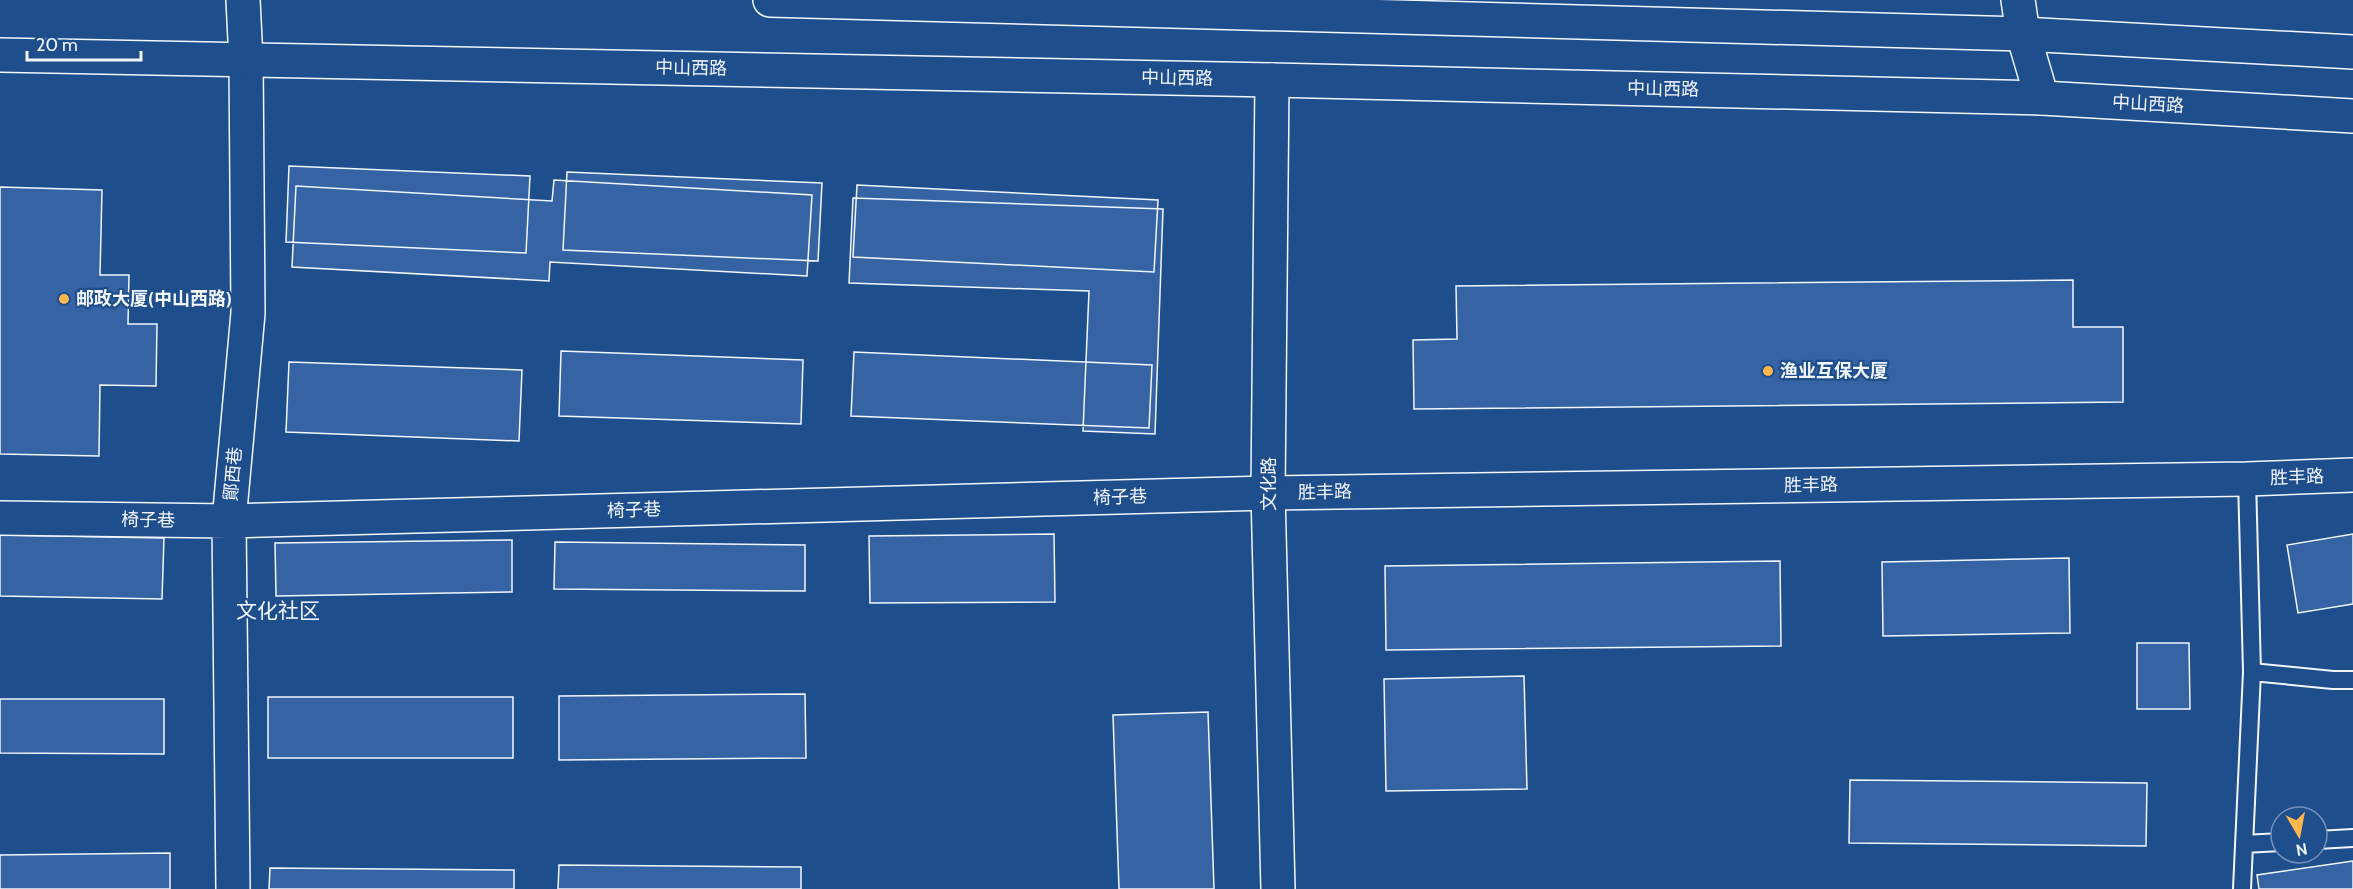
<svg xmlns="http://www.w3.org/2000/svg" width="2353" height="889" font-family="Cabin,'Noto Sans SC',sans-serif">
<rect width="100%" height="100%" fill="#1f4e8c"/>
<path fill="#3563a3" stroke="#f2f6ff" stroke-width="1.5" d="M289,166L530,176L526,253L286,242Z
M567,172L822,183L818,261L563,250Z
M554,180L812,195L807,276L550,262L549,281L292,267L296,186L552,201Z
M857,185L1158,200L1154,272L853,257Z
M0,187L102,190L100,275H129L128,324H157L156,386L100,385L99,456L0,454Z
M853,198L1163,209L1155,434L1083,431L1089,291L849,283Z
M2073,280V327H2123V402L1414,409L1413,340L1457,339L1456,286Z
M561,351L803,360L801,424L559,416Z
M854,352L1152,365L1149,428L851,416Z
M289,362L522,370L519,441L286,432Z
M1054,534L1055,602L870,603L869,536Z
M2353,534V604L2298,613L2287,545Z
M0,535L164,538L162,599L0,596Z
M512,540V592L276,596L275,543Z
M555,542L805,545V591L554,589Z
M2069,558L2070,633L1883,636L1882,562Z
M1780,561L1781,646L1386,650L1385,566Z
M2137,643H2189L2190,709H2137Z
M1524,676L1527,789L1386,791L1384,679Z
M805,694L806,758L559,760V696Z
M268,697H513V758H268Z
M0,699H164V754L0,753Z
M1208,712L1214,889H1119L1113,715Z
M1850,780L2147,783L2146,846L1849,843Z
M170,853V889H0V855Z
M2353,861V889H2259L2257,875Z
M559,865L801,867V889H558Z
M270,868L514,870V889H269Z"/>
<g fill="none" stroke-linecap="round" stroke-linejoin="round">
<defs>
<path id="lane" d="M2252,672L2333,680H2353
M2317,840L2353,838
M2244,844L2281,842
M2242,889L2252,672L2247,479"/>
<path id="street" d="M2018,0L2023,34L2042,98
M0,518L229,521L1268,493L2247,479L2353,475
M233,889L229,521L248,313L246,60L243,0"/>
<path id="secondary" d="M1272,80L1268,493L1278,889"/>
<path id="primary" d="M770,0L2023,34L2353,52
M0,55L1272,80L2042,98L2353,116"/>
</defs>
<use href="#lane" stroke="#f2f6ff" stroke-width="20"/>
<use href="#street" stroke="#f2f6ff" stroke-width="36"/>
<use href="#secondary" stroke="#f2f6ff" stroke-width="36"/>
<use href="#primary" stroke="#f2f6ff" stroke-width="36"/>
<use href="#lane" stroke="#1f4e8c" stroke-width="16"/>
<use href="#street" stroke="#1f4e8c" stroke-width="33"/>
<use href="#secondary" stroke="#1f4e8c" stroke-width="33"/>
<use href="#primary" stroke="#1f4e8c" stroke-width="33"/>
</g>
<g fill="#ffb74d" stroke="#1f4e8c" stroke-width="2">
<circle cx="64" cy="299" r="6"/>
<circle cx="1768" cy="371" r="6"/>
</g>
<g text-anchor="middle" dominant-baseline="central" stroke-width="4.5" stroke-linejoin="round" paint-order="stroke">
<g font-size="18" fill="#f2f6ff" stroke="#1f4e8c">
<text transform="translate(691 68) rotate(1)">中山西路</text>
<text transform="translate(1177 78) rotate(1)">中山西路</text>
<text transform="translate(1663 89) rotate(1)">中山西路</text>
<text transform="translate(2148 104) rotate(3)">中山西路</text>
<text transform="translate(233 474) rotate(-85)">鄮西巷</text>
<text transform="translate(2297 477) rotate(-2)">胜丰路</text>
<text transform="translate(1269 484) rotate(-90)">文化路</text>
<text transform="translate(1811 485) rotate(-1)">胜丰路</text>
<text transform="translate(1325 492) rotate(-1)">胜丰路</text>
<text transform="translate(1120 497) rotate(-2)">椅子巷</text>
<text transform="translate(634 510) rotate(-2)">椅子巷</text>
<text transform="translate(148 520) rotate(1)">椅子巷</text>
</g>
<g font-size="18" font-weight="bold" fill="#f2f6ff" stroke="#1f4e8c" text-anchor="start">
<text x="76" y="299">邮政大厦(中山西路)</text>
<text x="1780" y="371">渔业互保大厦</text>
</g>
<g font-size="21" fill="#f2f6ff" stroke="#1f4e8c">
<text x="278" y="610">文化社区</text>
</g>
</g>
<g transform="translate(2299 835) rotate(170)"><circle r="28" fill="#1f4e8c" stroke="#7391ba" stroke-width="1.5"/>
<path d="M0-4.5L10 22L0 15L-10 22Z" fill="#ffb74d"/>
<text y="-9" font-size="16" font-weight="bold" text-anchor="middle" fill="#f2f6ff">N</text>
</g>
<path d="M27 51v9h114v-9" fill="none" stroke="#f2f6ff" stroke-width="3"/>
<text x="36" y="51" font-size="18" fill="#f2f6ff" stroke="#1f4e8c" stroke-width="4.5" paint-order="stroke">20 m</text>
</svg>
